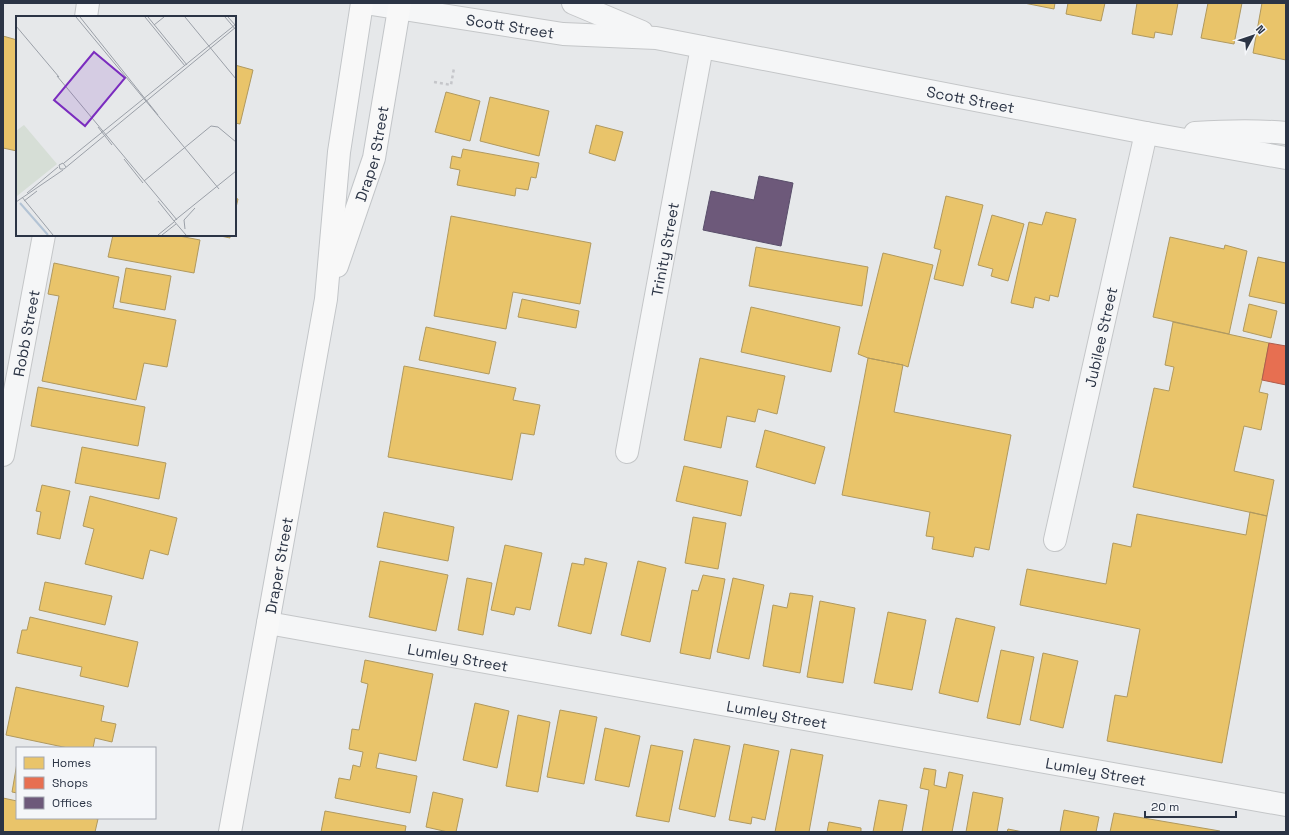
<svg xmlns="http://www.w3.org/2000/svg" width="1289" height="835" font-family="'Space Grotesk',sans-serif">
<rect width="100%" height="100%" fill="#e6e8ea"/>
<path fill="#e9c46a" stroke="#b0995f" d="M1024,3H1055L1054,9Z
M1068,3H1105L1101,21L1066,14Z
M1137,3H1178L1172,35L1155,32L1154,38L1132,34Z
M1208,3H1242L1234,44L1201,38Z
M1262,3H1286V60L1253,53Z
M3,36L17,40V151L3,148Z
M235,65L253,70L240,124L235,123Z
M446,92L480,101L470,141L435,132Z
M490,97L549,111L539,156L480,141Z
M596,125L623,132L615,161L589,153Z
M463,149L539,163L536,178L531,177L528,190L516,188L515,196L457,185L460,170L450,168L452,156L461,158Z
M946,196L983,205L963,286L934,279L941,250L934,248Z
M235,198L238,199L235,212Z
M1046,212L1076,219L1058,297L1050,295L1049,301L1035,297L1033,308L1011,303L1029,222L1042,225Z
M992,215L1024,224L1008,281L991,276L993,269L978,265Z
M451,216L591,243L580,304L513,292L506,329L434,316Z
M113,235H174L200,240L194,273L108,257Z
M216,235H230V238Z
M1170,237L1224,249L1225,245L1247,251L1229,334L1153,317Z
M756,247L868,267L862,306L749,286Z
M883,253L933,265L908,367L903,365L868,358L858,354Z
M1258,257L1286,263V304L1249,296Z
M54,263L119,277L113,308L176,320L167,367L144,363L136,400L42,381L59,296L48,294Z
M126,268L171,276L165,310L120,302Z
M522,299L579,311L576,328L518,317Z
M1249,304L1277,311L1271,338L1243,331Z
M751,307L840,327L831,372L741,352Z
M1173,322L1269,343L1262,380L1259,392L1268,394L1261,430L1244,426L1234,471L1274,480L1267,516L1133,487L1154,388L1169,391L1174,367L1165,365Z
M426,327L496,342L489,374L419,360Z
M700,358L785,376L777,414L758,409L755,422L727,416L721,448L684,440Z
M868,358L903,365L894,412L1011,435L989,550L975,547L973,557L932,549L934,537L926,536L930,512L842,495Z
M404,366L516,388L513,400L540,405L534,435L521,433L512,480L388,457Z
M38,387L145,407L138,446L31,426Z
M765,430L825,447L815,484L756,467Z
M82,447L166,463L159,499L75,483Z
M684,466L748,481L741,516L676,501Z
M42,485L70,491L60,539L37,534L41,512L36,511Z
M90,496L177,518L168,555L150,550L143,579L85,564L94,529L83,526Z
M384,512L454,527L448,561L377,547Z
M1250,512L1267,516L1222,763L1107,741L1115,695L1127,697L1140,629L1020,605L1027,569L1106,584L1113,543L1131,547L1137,514L1246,535Z
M693,517L726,523L718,569L685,563Z
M505,545L542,553L530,610L516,607L514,615L491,610Z
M585,558L607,563L591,634L558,626L572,563L584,565Z
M380,561L448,575L436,631L369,617Z
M638,561L666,568L650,642L621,635Z
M703,575L725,579L710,659L680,653L692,590L698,591Z
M467,578L492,583L483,635L458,630Z
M733,578L764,585L749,659L717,652Z
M45,582L112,596L105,625L39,610Z
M790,593L813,596L800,673L763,666L773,605L787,608Z
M820,601L855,608L843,683L807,677Z
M888,612L926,620L912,690L874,683Z
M30,617L138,642L128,687L80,676L82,667L17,653L22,630H27Z
M956,618L995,627L978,702L939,693Z
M1001,650L1034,657L1020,725L987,718Z
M1043,653L1078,661L1063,728L1030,720Z
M365,660L433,674L416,761L379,753L376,768L417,776L410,813L335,798L339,778L350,780L353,765L360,767L363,752L349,749L352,729L359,730L368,684L361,682Z
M16,687L104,706L101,721L116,724L112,742L95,738L93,748H68L6,735Z
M475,703L509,711L497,768L463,760Z
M560,710L597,717L584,784L547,777Z
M518,715L550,722L538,792L506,786Z
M605,728L640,736L629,787L595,780Z
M694,739L730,746L715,817L679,809Z
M744,744L779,751L765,820L752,817L751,824L729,820Z
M651,745L683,751L669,822L636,816Z
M791,749L823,755L809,832H775Z
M17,763V793L12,792Z
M924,768L936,770L934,785L946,788L949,772L963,775L952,832H922L929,790L920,788Z
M433,792L463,799L456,832H448L426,827Z
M973,792L1003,798L997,832H966Z
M3,798L17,801V818H93L98,819L95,832H3Z
M879,800L907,805L902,832H873Z
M1064,810L1099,817L1096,832H1060Z
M325,811L406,826L405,832H321Z
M1114,813L1220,831V832H1110Z
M829,822L861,828V832H827Z
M1008,829L1023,832H1007Z"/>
<path fill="#e76f51" stroke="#af5d4d" d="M1269,343L1286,346V385L1262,380Z"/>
<path fill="#6d597a" stroke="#594e6a" d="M759,176L793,183L781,246L703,230L711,191L754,200Z"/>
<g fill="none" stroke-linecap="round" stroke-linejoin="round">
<defs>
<g id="minor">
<path id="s1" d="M365,3L563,34L656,38L1146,133L1286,158"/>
<path d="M573,3L642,32"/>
<path d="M86,17L88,3"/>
<path d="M1195,133C1225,131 1255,130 1286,133"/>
<path id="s2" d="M627,452L702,47"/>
<path id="s3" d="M3,455L44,235"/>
<path id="s4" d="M1055,540L1146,133"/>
<path id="s5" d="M268,623L1286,805"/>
</g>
<g id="major">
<path id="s6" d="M337,266L374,158L400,3"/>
<path id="s7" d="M230,832L268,623L326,299L339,152L362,3"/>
</g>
</defs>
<use href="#minor" stroke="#c4c6c8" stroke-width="24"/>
<use href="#major" stroke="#c2c5c8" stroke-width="24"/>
<path stroke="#c5c6ca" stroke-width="2.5" stroke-dasharray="3 3" stroke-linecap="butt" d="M434,82L451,85L454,68"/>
<use href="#minor" stroke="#f5f6f7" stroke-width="22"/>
<use href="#major" stroke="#f8f8f8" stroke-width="22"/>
</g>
<g text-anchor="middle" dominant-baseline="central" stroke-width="4" stroke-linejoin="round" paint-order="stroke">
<g font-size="15" fill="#2b3445" stroke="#f4f6f9">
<text stroke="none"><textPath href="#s1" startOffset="147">Scott Street</textPath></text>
<text stroke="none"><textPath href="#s1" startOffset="614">Scott Street</textPath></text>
<text stroke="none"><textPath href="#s6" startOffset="118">Draper Street</textPath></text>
<text stroke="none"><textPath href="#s2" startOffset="206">Trinity Street</textPath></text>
<text stroke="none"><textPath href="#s3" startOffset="124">Robb Street</textPath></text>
<text stroke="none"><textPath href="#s4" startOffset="208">Jubilee Street</textPath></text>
<text stroke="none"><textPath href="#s7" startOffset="271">Draper Street</textPath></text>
<text stroke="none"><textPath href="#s5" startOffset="193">Lumley Street</textPath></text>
<text stroke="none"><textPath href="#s5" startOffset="517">Lumley Street</textPath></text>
<text stroke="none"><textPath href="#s5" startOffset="841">Lumley Street</textPath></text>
</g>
</g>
<g transform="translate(16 16)">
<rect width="220" height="220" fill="#e6e8ea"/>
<path d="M8,109L41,148L1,180L0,115Z" fill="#d6ded6"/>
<path fill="none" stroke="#b4c4d5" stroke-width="2" d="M4,187L32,219"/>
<path fill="none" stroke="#9ba0a8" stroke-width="1" d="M60,1L203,173M64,1L142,99M129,1L169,50M132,1L171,49M169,1L220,63M209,1L220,14M212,1L220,10M138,9L148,1M0,10L43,61M41,60L161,204M82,111L96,129M108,143L127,167M48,147L220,8M50,151L47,147L43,149L44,153H48L220,11M128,165L195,110L202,111L220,126M11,177L42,151M6,181L37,219M8,185L21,175M142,185L158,205M0,186L47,154M169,213L168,204L179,192M142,219L158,206M146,219L160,208M170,219L158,205L220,155"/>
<path fill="#7b2cbf" fill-opacity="0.15" stroke="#7b2cbf" stroke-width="2" d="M78,36L109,62L69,110L38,84Z"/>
<rect width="220" height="220" fill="none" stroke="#2b3445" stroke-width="2"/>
</g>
<rect width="1289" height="835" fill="none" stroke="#2b3445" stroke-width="8"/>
<rect x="16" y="747" width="140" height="72" fill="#f4f6f9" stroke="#a4a8b1"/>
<rect x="24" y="757" width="20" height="12" fill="#e9c46a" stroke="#a4a8b1"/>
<text x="52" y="767" font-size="12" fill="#2b3445">Homes</text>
<rect x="24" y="777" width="20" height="12" fill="#e76f51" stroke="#a4a8b1"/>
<text x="52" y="787" font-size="12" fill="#2b3445">Shops</text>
<rect x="24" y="797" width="20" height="12" fill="#6d597a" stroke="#a4a8b1"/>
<text x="52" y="807" font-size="12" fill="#2b3445">Offices</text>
<g transform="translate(1253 36) rotate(50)" stroke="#f4f6f9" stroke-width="3" paint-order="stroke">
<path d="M0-3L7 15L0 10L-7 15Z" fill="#2b3445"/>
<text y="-6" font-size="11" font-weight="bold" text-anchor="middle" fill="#2b3445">N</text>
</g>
<path d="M1145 811v6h91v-6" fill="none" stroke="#2b3445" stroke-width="2"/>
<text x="1151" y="811" font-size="12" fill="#2b3445" stroke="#f4f6f9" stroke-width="3" paint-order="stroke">20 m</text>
</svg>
